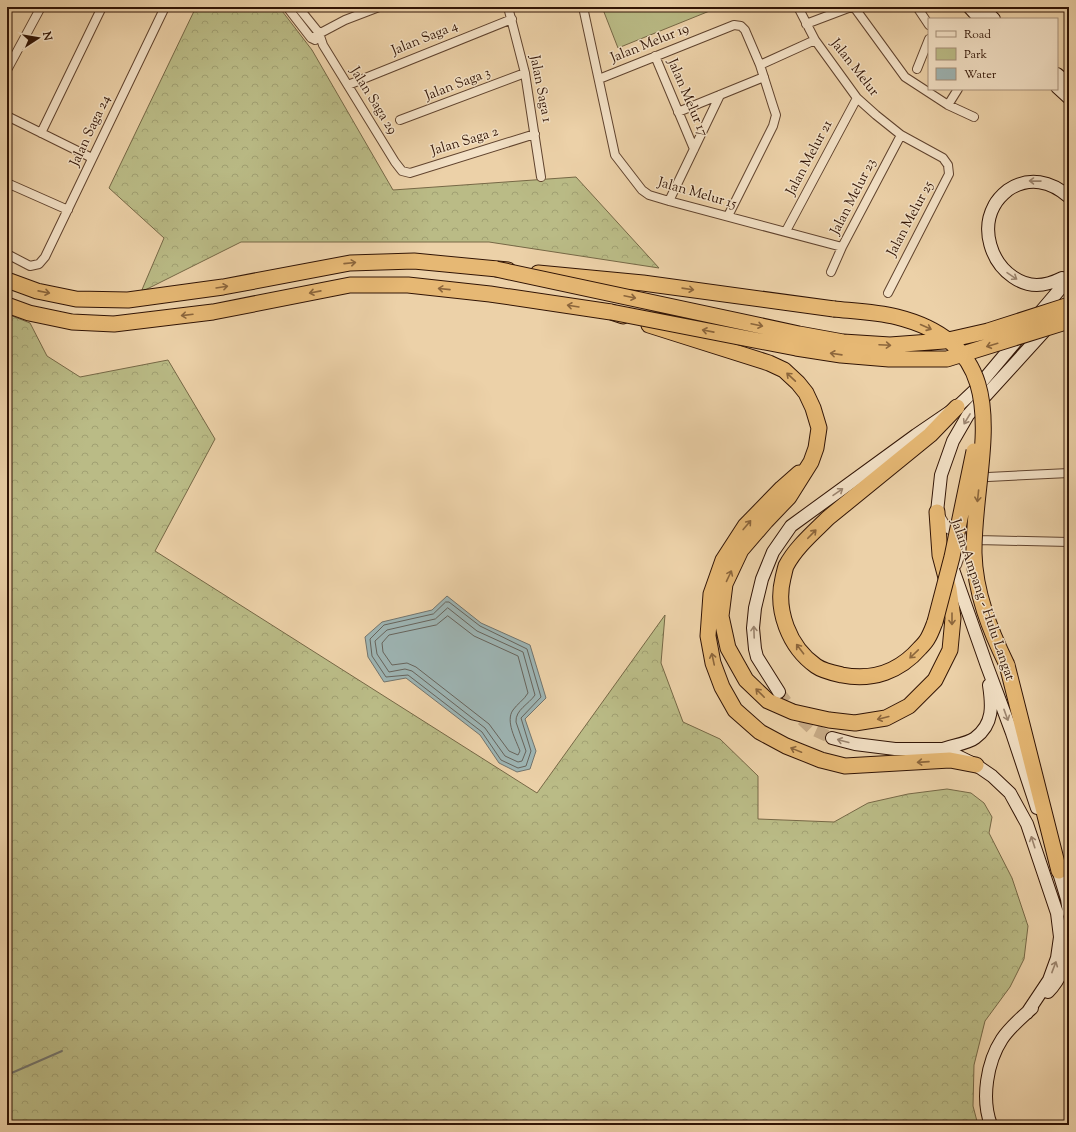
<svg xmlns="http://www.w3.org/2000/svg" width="1076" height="1132" font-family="'Sorts Mill Goudy',serif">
<defs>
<pattern id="forest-crowns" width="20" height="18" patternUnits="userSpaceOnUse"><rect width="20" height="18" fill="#babb86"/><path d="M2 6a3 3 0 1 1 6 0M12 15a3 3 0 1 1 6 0" fill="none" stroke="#a0a072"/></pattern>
</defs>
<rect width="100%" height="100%" fill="#ecd1a8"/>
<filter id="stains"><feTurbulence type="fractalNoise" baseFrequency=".005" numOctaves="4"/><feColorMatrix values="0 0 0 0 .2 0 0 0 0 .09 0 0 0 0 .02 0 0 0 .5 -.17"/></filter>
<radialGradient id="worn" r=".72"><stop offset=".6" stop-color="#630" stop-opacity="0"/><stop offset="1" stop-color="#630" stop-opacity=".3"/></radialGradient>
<path fill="#babb86" stroke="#766846" d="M602,7H711L712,10L618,48Z"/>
<path fill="url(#forest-crowns)" stroke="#766846" d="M196,7H279L312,50L393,190L576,177L659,268L489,242H241L141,292L164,238L109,188Z
M7,314L30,323L47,356L80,377L168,360L215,439L155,551L537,793L665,615L661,663L683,722L720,739L758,776V819L834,822L868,803L908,794L947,789L971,793L984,803L992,817L989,833L1012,878L1028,926L1024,959L1010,987L985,1021L974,1065L973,1106L978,1125H7Z"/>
<path fill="#9db4b3" stroke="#72746d" d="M447,596L481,623L530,645L546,698L525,719L536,751L530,769L517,772L499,763L480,735L406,678L384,682L368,657L365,637L382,622L432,610Z"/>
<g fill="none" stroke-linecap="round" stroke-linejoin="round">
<path stroke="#67645c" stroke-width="1" d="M446,602H449L480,626L527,649L541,697L521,718L531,751L526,766L518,768L501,760L482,732L408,675L386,677L372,656L370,639L384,625L433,614Z
M448,608L477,631L523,652L535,695C529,704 515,710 516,722L526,751L522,761L518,762L505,756L485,728L412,671L405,669L389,672L377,654L375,641L387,630L435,619Z
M448,616L474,636L518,656L528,693C524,700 517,704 513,710C505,721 516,740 520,751L518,755L509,751L489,724L416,667L407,663L392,665L383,652L382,643L389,635L436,625Z"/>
<path stroke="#72746d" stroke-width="2" d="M7,1075L62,1051"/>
<path stroke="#c7ab87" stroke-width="12" stroke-dasharray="12 6" stroke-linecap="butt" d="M779,692L793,711L812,729L832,738"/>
<defs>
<path id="street" d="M287,7L311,38L315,40
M298,7L319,33L323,45L395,162L402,171L410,173L535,134
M508,7L525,73L541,177
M583,7L615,155L642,190L649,195L669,201L842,247
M798,7L815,40L857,98L876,115L901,135L943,158L948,165L949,174L888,293
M854,7L905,77L948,105L974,117
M917,7L929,25
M806,24L851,7
M311,38L345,20L379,7
M655,56L694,149
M760,65L815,40
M917,69L929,39
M7,70L41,7
M599,79L734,25L741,26L745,30L760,65L773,106L776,115L773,126L728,216
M348,85L512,19
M948,105L958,89
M678,112L764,77
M7,116L92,158
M400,120L525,73
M41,133L102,7
M7,183L68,210
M669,201L720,95
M786,231L857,98
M7,254L30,266L39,264L45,257L165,7
M831,272L842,247L901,135
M988,477L1069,473
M941,517L948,529L962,537L978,540L1069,542
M957,565C961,552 964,547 976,541"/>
<path id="secondary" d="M969,7L980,19
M982,7L994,19
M1057,74L1069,84
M1057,87L1069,98
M1062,278C1044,287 1029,288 1013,277C991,262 981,230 994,206C997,200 1003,194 1008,190C1029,176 1051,181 1069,197
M1037,316L1066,282L1069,276
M939,520L937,512L941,475L953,441L968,415L1049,326
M950,561L987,666L1012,733L1037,808
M779,692L757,657L755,649L753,628L755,608L762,579L773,552L791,526L916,435L957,407L975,390L1022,334
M832,738L855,744L895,749H943L976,765L992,776L1010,793L1027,824L1057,913L1060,937L1057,958L1049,980L1027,1013
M943,749C951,746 969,743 975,738C994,724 992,705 989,685
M1056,863L1067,899L1069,913
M1048,992C1061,979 1066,963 1069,945
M991,1125C981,1099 987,1062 1002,1039C1010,1027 1021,1018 1032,1008"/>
<path id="highway" d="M538,273L643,283L834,309
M7,280L37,291L76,299L128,300L223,287L350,263L414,261L508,270
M7,305L29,313L72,322L114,324L213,312L350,285H408L490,294L611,312L623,316
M649,325L769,363L784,370L798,383L806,393L813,408L819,428L816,448L811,462L789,497L766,521L741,550L725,584L721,616L728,648L746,680L768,701L793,712L829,720L855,723L886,718L909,706L935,680L950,650L953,618L949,589L940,555L937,512
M799,473L782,488L745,526L723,560L711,594L708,636L713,663L722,687L735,710L760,732L786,746L821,760L845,766L950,760L976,765
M935,622C933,627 931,633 928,638C926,642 923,645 920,648C900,671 873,681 842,675C833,673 823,671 816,666C789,647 775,610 783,578C784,574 785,569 786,566C796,547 814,532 828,518L930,435L957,407
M1007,665L1059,871"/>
</defs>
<use href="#street" stroke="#60432e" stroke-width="10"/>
<use href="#secondary" stroke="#311405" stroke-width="14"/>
<use href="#highway" stroke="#311405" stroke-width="17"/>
<use href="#street" stroke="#f3e1c6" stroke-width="8"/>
<use href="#secondary" stroke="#f3e1c6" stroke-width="12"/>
<use href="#highway" stroke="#e6b874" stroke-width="15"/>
<defs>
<path id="highway-bridge" d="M496,269L799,334L843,342L890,345L944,341L988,331L1069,305
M834,309C854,311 877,312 897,317C1024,349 973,460 974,553C975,593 990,630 1007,665
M611,312L796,348L841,355L889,359H947L1069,321
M935,622L952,557L974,451"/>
</defs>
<use href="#highway-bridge" stroke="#311405" stroke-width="17" stroke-linecap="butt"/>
<use href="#highway-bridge" stroke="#e6b874" stroke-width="15"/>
</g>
<defs><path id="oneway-shaft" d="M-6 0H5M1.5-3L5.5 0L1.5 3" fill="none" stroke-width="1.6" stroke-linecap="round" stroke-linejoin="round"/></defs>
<g stroke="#9c856f">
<use href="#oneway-shaft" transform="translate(1035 181) rotate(-179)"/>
<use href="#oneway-shaft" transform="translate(1012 276) rotate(34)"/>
<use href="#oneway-shaft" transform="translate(967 419) rotate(121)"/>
<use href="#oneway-shaft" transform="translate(838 492) rotate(-35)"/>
<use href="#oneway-shaft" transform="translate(754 632) rotate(-92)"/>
<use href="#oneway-shaft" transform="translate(1006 715) rotate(70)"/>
<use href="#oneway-shaft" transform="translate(843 741) rotate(-165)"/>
<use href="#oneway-shaft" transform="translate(1033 842) rotate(-108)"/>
<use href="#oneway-shaft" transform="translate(1054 967) rotate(-69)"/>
</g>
<g stroke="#8c663c">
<use href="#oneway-shaft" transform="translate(350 263) rotate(-6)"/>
<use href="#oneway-shaft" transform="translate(222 287) rotate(-9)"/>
<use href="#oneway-shaft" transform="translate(444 289) rotate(-174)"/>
<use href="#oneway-shaft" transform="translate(688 289) rotate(8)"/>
<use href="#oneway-shaft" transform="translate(44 292) rotate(11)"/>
<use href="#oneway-shaft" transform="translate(315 292) rotate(169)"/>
<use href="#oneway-shaft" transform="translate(630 297) rotate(12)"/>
<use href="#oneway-shaft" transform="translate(573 306) rotate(-171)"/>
<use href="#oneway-shaft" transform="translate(187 315) rotate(173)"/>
<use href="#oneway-shaft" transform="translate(757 325) rotate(12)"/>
<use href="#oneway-shaft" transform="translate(926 327) rotate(24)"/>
<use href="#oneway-shaft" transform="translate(708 331) rotate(-169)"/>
<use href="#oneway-shaft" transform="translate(885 345) rotate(3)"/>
<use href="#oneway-shaft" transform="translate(992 345) rotate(163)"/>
<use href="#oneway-shaft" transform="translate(836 354) rotate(-172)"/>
<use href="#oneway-shaft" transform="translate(791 377) rotate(-137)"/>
<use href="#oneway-shaft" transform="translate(978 496) rotate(96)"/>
<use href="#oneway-shaft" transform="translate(747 525) rotate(-50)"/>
<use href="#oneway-shaft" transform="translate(812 534) rotate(-46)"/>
<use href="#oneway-shaft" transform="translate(729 576) rotate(-65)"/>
<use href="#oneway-shaft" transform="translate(952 619) rotate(90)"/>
<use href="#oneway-shaft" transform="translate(800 649) rotate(-127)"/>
<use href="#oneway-shaft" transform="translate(914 654) rotate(136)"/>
<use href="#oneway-shaft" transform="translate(713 659) rotate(-102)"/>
<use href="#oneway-shaft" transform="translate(760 693) rotate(-135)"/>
<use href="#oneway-shaft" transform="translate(883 718) rotate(166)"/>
<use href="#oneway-shaft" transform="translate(796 750) rotate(-158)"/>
<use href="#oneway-shaft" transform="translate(923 762) rotate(176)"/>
</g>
<g text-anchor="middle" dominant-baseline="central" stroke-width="3" stroke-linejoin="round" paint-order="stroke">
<g font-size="14" fill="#311405" stroke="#f3e1c6">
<text transform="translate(425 39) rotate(-22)">Jalan Saga 4</text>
<text transform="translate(650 44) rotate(-22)">Jalan Melur 19</text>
<text transform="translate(854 68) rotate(52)">Jalan Melur</text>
<text transform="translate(458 85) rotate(-21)">Jalan Saga 3</text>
<text transform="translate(540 89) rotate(79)">Jalan Saga 1</text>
<text transform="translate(687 98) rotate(67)">Jalan Melur 17</text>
<text transform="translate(373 101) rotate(58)">Jalan Saga 29</text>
<text transform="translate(91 131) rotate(-65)">Jalan Saga 24</text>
<text transform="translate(465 142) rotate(-17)">Jalan Saga 2</text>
<text transform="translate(810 158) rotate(-62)">Jalan Melur 21</text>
<text transform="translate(697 194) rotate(16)">Jalan Melur 15</text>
<text transform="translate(854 197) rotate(-63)">Jalan Melur 23</text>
<text transform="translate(911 219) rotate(-62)">Jalan Melur 25</text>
<text transform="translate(982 600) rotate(71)">Jalan Ampang - Hulu Langat</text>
</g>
</g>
<rect width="1076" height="1132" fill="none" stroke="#ecd1a8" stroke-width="24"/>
<rect x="8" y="8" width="1060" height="1116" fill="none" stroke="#311405" stroke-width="2"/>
<rect x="12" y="12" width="1052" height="1108" fill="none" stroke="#311405"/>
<rect x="928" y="18" width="130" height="72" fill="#f3e1c6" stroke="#a58f79"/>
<rect x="936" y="31" width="20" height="6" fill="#f3e1c6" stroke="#a58f79"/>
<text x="964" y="38" font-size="12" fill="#311405">Road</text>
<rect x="936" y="48" width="20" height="12" fill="#babb86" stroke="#a58f79"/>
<text x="964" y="58" font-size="12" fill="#311405">Park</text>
<rect x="936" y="68" width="20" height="12" fill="#9db4b3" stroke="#a58f79"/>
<text x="964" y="78" font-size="12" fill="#311405">Water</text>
<g transform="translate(38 38) rotate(78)" stroke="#f3e1c6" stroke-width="3" paint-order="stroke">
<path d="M0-3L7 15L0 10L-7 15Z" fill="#311405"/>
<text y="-6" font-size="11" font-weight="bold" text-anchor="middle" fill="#311405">N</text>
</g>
<rect width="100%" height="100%" filter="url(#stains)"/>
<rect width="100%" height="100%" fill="url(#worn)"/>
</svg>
